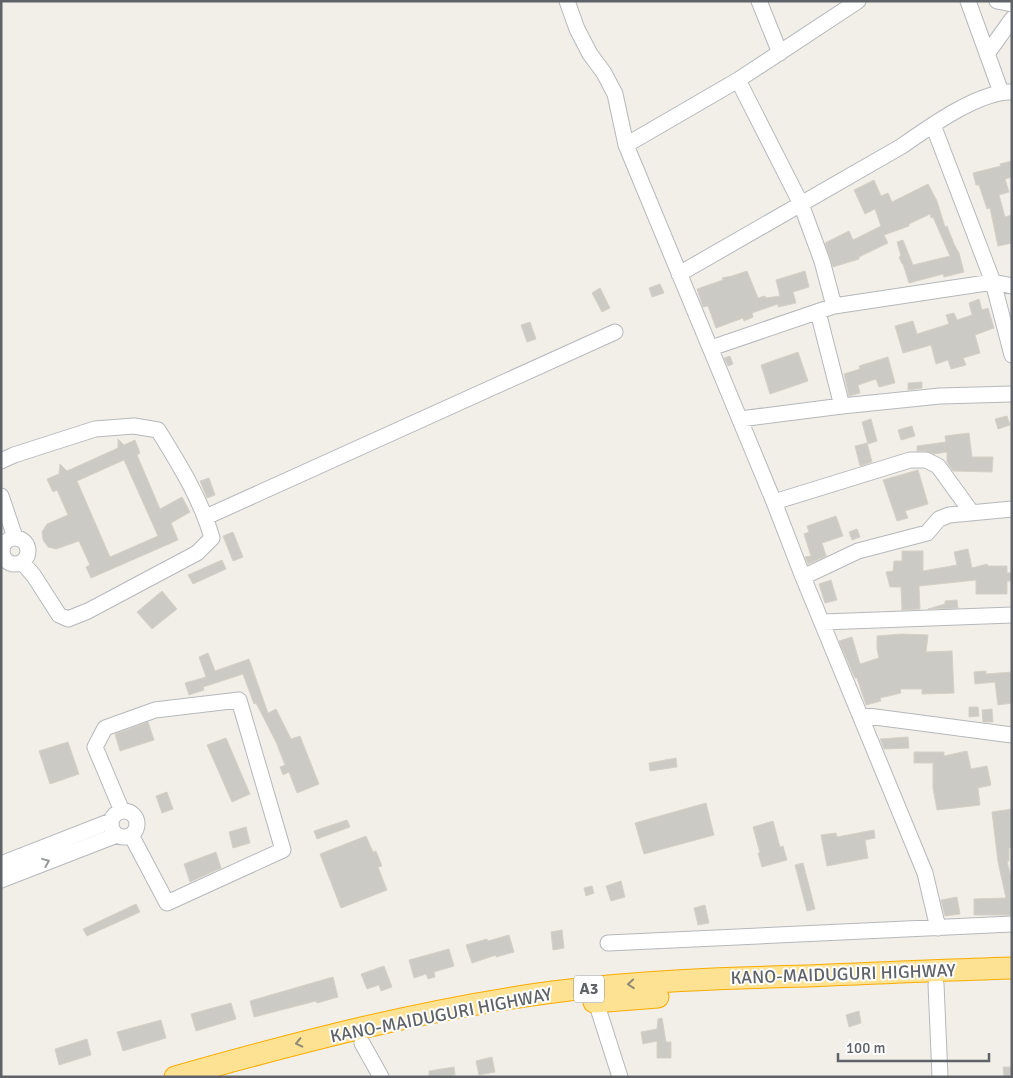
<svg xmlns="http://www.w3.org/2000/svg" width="1013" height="1078" font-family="Signika,sans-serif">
<rect width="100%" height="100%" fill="#f1efe8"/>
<path fill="#cccac5" stroke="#d6d1c6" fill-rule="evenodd" d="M1012,161V177L1005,179L1009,192L999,195L1005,217L1012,215V243L998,246L990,208L987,209L979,185H976L973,173L1001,166L1000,164Z
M874,180L881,196L888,193L892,202L928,184L937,201L945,227L947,226L954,244L959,253L964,272L944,277L943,274L909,283L903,264H902L899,257L901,256L897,242L903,240L913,265L950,256L933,217L931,218L930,214L909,224V226L884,235L888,243L859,257V259L833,267L825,243L849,231L853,240L881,226L875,209L865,214L854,190Z
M747,271L758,298L765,296L766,298L780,296L776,280L805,271L809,287L793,292L796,303L778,307V304L752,313L753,317L744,321L743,318L716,328L708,306L703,307L697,289L723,280L722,278L732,276Z
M660,284L664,293L652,297L649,288Z
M600,288L610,308L602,312L592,293Z
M979,299L982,310L988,308L994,328L975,335L980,353L963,358L966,365L951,369L948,360L936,364L931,345L903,353L895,326L913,321L917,334L949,324L946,315L954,313L957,320L972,315L969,303Z
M530,322L536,339L527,342L521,325Z
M798,352L808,381L770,394L761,365Z
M730,356L733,364L728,366L724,358Z
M888,357L895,383L879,387L876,379L858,385L860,393L849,396L844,374L860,369L859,366Z
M922,382V388L908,390V383Z
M1007,416L1010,425L998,429L995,419Z
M871,419L877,441L868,444L862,422Z
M912,426L915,436L901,440L898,430Z
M969,433L972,457H993L992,472L953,471L947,462V452L934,454L926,451H917V446L946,442L945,436Z
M118,439L124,445L135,440L140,453L137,455L160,509L182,497L190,512L171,523L178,540L91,578L86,567L90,565L79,541L56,549L48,547L43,540L42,532L47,524L68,515L57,490L53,492L47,479L59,474L60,464L67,471L118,448ZM124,460L158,536L110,557L77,481Z
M867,443L872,462L860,466L855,446Z
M918,470L928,504L905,511L908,518L897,521L883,480Z
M209,478L215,495L207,498L200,481Z
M836,516L843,536L822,543L826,556L808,564L805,557L811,556L804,534L809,532L807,526Z
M857,529L860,537L852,540L849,532Z
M233,532L243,557L233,561L223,536Z
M968,549L972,568L987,564L988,566H1007V573H1012V581H1007V594H976V580L919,586L920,609L902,610L901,587H890L886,572L893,571L894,561H902V551H923V571L957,565L954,552Z
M222,560L226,569L193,584L188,575Z
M831,580L837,600L825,603L819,584Z
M162,591L177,609L152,629L137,612Z
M957,600L958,608L928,609L945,604V601Z
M902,634L928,635L926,652L952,651L954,693L922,694V689H900L901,693L880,698L881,701L866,705L857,678H855L839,641L852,637L860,664L879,658L877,649V636Z
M208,653L215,671L249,659L268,713L276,709L291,739L300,736L319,784L297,793L289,772L283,775L280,767L285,765L276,742L256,703L254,704L243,674L203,687L204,690L189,695L185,683L206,677L199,657Z
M986,671V674L1012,672V703L998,705L995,682L975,684L974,672Z
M969,707H978L979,716L969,717Z
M992,709L993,722H983L982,710Z
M148,722L154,740L120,751L115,734Z
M908,737L909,748L884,749L881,741L880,739Z
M226,738L250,794L232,802L207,745Z
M68,742L79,774L50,784L39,751Z
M967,751L971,769L987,766L991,785L978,788L980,805L937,810L933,788V763H914V752H944V756Z
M676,758L677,767L650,771L649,763Z
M167,792L173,809L162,813L156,796Z
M706,803L714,835L644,854L635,823Z
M1012,809V847L1009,848V861H1007L1012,882V915H974V899L1006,898L998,862L992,812Z
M347,820L350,827L317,839L314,831Z
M773,821L780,847L783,846L787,860L762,867L758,853H760L753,827Z
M246,827L250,843L233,848L229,832Z
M874,830L875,838L865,840L868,858L827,866L821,835L836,833L837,837Z
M366,836L373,852L376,851L382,866L378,867L387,890L341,908L320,854Z
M216,852L221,868L190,882L184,864Z
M803,863L815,909L807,911L795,865Z
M621,881L625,897L611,901L606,886Z
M592,886L594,893L586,896L584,888Z
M957,897L960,914L945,916L941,900Z
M136,904L140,912L87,936L83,929Z
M705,905L709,923L698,925L694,908Z
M562,930L564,948L553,950L551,932Z
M509,935L514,952L496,957V955L472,963L466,945L487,939L488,941Z
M449,949L454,966L434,972L435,977L428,979L426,974L414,978L409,960Z
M384,966L392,987L381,991L379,985L367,989L361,974Z
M333,977L338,997L317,1003L316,1001L254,1017L250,1001Z
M231,1003L236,1019L196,1031L191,1014Z
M859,1011L861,1023L849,1027L846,1015Z
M662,1018L666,1042H671V1058H657V1041L643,1044L641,1032L657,1029L658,1019Z
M161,1020L166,1038L123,1051L117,1032Z
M87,1039L91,1055L59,1065L55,1049Z
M492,1057L495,1072L479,1075L476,1061Z
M454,1067L455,1075L429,1077V1071Z
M1003,1067H1012V1077H1004Z"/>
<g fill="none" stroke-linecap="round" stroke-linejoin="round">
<defs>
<path id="minor" d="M567,1L577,29L590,54L604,73L615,94L626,145L774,502L803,577L925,873L938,928
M759,1L780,53
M968,1L1001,92
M997,1L1012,4
M987,54L1012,19
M738,80L801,204L822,261L834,306
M933,125L993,282L1012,355
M626,145L738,80L858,1
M679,274L902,146C929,127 979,91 1012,92
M818,312L842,406
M711,348L834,306L993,282L1012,286
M740,419L842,406L940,396L1012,394
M1,461L14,455L95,429L134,426L158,430C179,464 201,499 212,538L197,553L88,611L68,619L59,615L34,576L22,562
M1,496L15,537
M774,502L910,460H926L938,466L972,513
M206,517L615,332
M2 551a13 13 0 1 1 26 0a13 13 0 1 1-26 0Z
M803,577L858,551L927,533L939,519L949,515L1012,509
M823,622L1012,615
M860,715L1012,735
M122,811L95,747L105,728L155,710L239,700L283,850L167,903L131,835
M111 824a13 13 0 1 1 26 0a13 13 0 1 1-26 0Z
M1,864L111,821
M1,880L117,835
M608,943L1012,924
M936,984L940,1077
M596,1002L620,1077
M362,1043L381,1077"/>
<path id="highway" d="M594,1002L658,997
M175,1077C299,1042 425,1009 553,992C637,981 723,978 808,976C876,973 944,970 1012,968"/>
</defs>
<use href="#minor" stroke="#b5b8bc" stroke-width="17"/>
<use href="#highway" stroke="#f9ab00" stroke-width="23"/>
<use href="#minor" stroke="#fff" stroke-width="15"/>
<use href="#highway" stroke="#fde293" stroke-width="21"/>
</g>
<defs><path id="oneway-chevron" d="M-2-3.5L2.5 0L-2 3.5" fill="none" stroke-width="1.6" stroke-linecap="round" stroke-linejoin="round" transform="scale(1.25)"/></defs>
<use stroke="#979a9d" href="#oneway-chevron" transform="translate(46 862) rotate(-22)"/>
<g stroke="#8e8975">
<use href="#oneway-chevron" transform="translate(631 984) rotate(176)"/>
<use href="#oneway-chevron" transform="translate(299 1043) rotate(167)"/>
</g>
<g text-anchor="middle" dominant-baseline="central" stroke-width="4" stroke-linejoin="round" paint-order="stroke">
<rect fill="#fff" stroke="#8f9295" stroke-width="1" x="574" y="975.5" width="30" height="27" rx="4"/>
<g font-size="16" font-weight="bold" fill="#5f6368">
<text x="589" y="989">A3</text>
</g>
<g font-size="18" fill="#5f6368" stroke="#fff">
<text transform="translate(843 974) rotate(-2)">KANO-MAIDUGURI HIGHWAY</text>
<text transform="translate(441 1015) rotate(-11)">KANO-MAIDUGURI HIGHWAY</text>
</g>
</g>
<rect width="1013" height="1078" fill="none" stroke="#5f6368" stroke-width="5"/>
<path d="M838 1053v8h151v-8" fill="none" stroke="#5f6368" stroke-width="2.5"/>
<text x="846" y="1053" font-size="15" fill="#5f6368" stroke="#ffffff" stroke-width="4" paint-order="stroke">100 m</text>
</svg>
